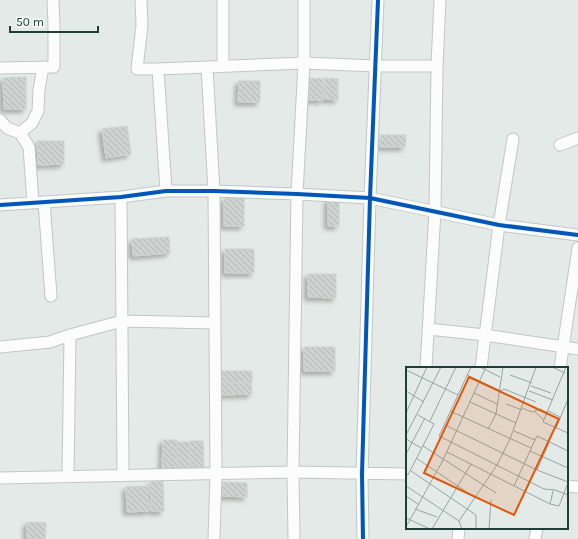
<svg xmlns="http://www.w3.org/2000/svg" width="578" height="539" font-family="Karla,sans-serif">
<defs>
<pattern id="building-back-hatch" width="6" height="6" patternUnits="userSpaceOnUse"><rect width="6" height="6" fill="#ced3d1"/><path d="M-1 5l2 2M0 0l6 6M5-1l2 2" fill="none" stroke="#b1b6b4"/></pattern>
<filter id="shadow"><feDropShadow dx="-3.5" dy="3.5" stdDeviation="2" flood-color="#0004"/></filter>
</defs>
<rect width="100%" height="100%" fill="#e4eae7"/>
<path fill="url(#building-back-hatch)" stroke="#cdd3d0" filter="url(#shadow)" d="M26,77V109H4L3,78Z
M309,78L323,79V100H309Z
M325,78L338,79V100L325,99Z
M239,81H260V102H238Z
M127,126L131,154L106,158L102,129Z
M380,135H406L405,147H380Z
M37,141H64V164L38,165Z
M224,198H244V226H224Z
M328,199L339,200V226H328Z
M169,237L170,253L133,256L132,239Z
M225,249H254V273H225Z
M308,274H336V298L308,297Z
M304,347H335V371H304Z
M221,371H252V382H221Z
M221,383H251L252,394L221,395Z
M163,440H177V469L162,468Z
M190,441H203L204,468H191Z
M178,442H189L190,468H178Z
M163,481L164,511H151L150,482Z
M222,482L247,483V497L222,496Z
M148,486L149,511L127,512L126,487Z
M27,522L46,523L45,539H27Z"/>
<g fill="none" stroke-linecap="round" stroke-linejoin="round">
<defs>
<path id="minor" d="M141,0L142,25L137,69H158L166,191
M223,0V66
M207,67L214,191L216,474L214,539
M0,68L54,67V25L53,0
M158,69L304,63L376,66H437
M0,120L7,128L20,133L29,147L33,203
M20,133L32,123L38,111L39,90L43,67
M560,145L578,138
M121,197L123,475
M44,202L51,296
M0,205L121,197L166,191H214L297,194L370,198L499,225L578,235
M428,329L485,335L578,349
M0,347L50,342L70,335L122,321L215,323
M426,368L435,211L437,66L440,0
M481,368L499,225L513,139
M560,368L578,248
M68,476L70,335
M0,478L293,472L407,474
M567,486L578,487
M294,539L293,472L297,194L304,63V0
M363,539L362,474L370,198L378,0
M458,539L459,528
M535,539L537,528"/>
</defs>
<use href="#minor" stroke="#c1c7c4" stroke-width="13"/>
<use href="#minor" stroke="#fbfcfb" stroke-width="11"/>
<defs>
<path id="cycleway" d="M0,205L121,197L166,191H214L297,194L370,198L499,225L578,235
M363,539L362,474L370,198L378,0"/>
</defs>
<use href="#cycleway" stroke="#f2f9f5" stroke-width="6"/>
<use href="#cycleway" stroke="#0057b8" stroke-width="4"/>
</g>
<g transform="translate(406 367)">
<rect width="162" height="162" fill="#e4eae7"/>
<path fill="none" stroke="#96a5a1" stroke-width="1" d="M65,0L33,69L138,122L149,123L162,128M74,0L94,10M146,0L159,6M160,0L137,55L162,66M0,3L52,28M61,8L95,24L98,22L130,35M104,8L126,16M125,19L145,26M0,24L18,35M123,24L147,33M68,26L91,37M64,35L110,56M100,37L116,43M116,41L126,45L134,42L142,46M44,44L125,81M142,44L154,50M129,45L138,53M0,46L21,0M24,54L50,0M39,58L131,103L162,115M150,61L162,32M82,62L90,47L97,0M108,64L129,73L131,69L162,84M0,68L35,0M0,72L15,81M17,79L90,126M124,84L162,101M41,85L144,137L153,139L162,116M0,87L19,51M10,91L68,130M131,103L143,76M5,104L70,148V162M0,107L2,108L28,57L12,48M0,119L53,154L56,162M108,119L129,73M0,129L12,137M144,137L147,124M9,142L31,150M0,151L24,162M53,154L91,98L104,72L130,0M0,160L37,93L80,0M26,162L65,97M83,162L85,133"/>
<path fill="#de580e" fill-opacity="0.15" stroke="#de580e" stroke-width="2" d="M63,10L153,52L108,148L18,106Z"/>
<rect width="162" height="162" fill="none" stroke="#203e37" stroke-width="2"/>
</g>
<path d="M10 26v6h88v-6" fill="none" stroke="#203e37" stroke-width="2"/>
<text x="16" y="26" font-size="12" fill="#203e37" stroke="#f2f9f5" stroke-width="3" paint-order="stroke">50 m</text>
</svg>
